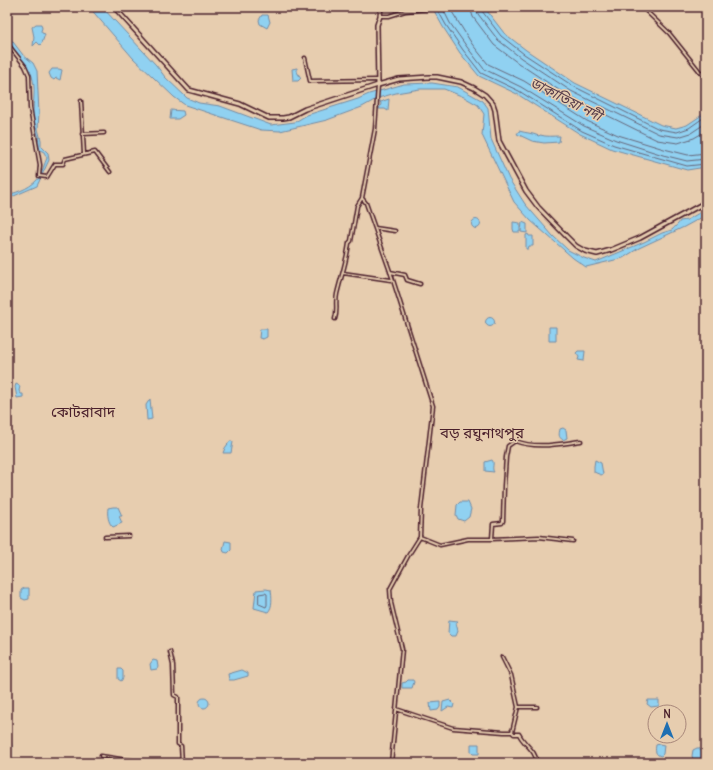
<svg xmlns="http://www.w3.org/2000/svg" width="713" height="770" font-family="Delius,'Noto Sans Bengali',sans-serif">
<rect width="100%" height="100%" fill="#e7cdaf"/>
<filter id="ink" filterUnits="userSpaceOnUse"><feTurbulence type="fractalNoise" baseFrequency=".025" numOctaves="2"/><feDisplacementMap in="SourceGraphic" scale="8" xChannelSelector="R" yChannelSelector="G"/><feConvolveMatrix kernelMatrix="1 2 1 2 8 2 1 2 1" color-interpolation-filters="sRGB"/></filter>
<g filter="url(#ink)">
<path fill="#90d1f1" stroke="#748aa2" d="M89,7H102L156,65L165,77L187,98L199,103L220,106L271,125L295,122L307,115L358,99L369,94L404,84L432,83L458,87L483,101L488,108L491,139L509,179L525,204L553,236L568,250L584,258L596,262L644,242L662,233L672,230C674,227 678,225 680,221L687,220L706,209V215L684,227L639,248L623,258L586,267L573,258L530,220L514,202L482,135L484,114L478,105L464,97L444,89H420L396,93L378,98L362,107L327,120L280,131L261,130L185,105L174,97L133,58Z
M432,7H484L504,33L526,50L575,83L661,125L676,128L687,125L702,115L706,105V167L687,170L612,149L580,134L517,94L479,76L460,53L443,27Z
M262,15H268L270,22L267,28L260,24L259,20Z
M36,24H41L42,28L41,31L42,33L45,34L42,43L40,45L37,42L33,46L34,37L32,27Z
M7,34L23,55L33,63L37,71L39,113L38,129L41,140V146L48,153L49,160L37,186L7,199V195C19,192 33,187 40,176C43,171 44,164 47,158L44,152L40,150C38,145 39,140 38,135C36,128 33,122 33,114C33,102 36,88 32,76C27,61 7,51 7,34Z
M297,68V72L301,78L298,81H293L292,69Z
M52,69H59L62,70L60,80L56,78L54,80L51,78L49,73Z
M389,99L388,111L385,109H379L381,104L380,101L382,102L383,101Z
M171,110L183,111L184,115L178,119H170Z
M519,131C526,133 532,133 539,136L540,135C547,137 552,136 560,136L559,142L544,143L532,141L517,134Z
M471.5 224a4.5 4.5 0 1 1 9 0a4.5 4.5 0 1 1-9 0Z
M513,222L520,223V232H514L513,229Z
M522,222L527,224V233L521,232Z
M528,234L529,236H533V246H529L528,249H526V235Z
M485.5 322a4.5 4.5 0 1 1 9 0a4.5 4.5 0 1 1-9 0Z
M549,327H556V341H549Z
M260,329H267V337L263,339L259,338Z
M578,351H585L584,361L578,360L579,357L576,353Z
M16,384L20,386L19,391L21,394H23V397L17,398L15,387Z
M150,399L152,419L147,420L146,405Z
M563,428L566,430L567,438L563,440C558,437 559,434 560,429Z
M230,441H232L233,442L231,453H223L225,448Z
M492,460C495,463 491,468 494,472L485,471V462Z
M595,460L601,463L603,474L601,475L594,472V466Z
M460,502H468L471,509L469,517L464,521L458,519L456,515L457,505Z
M113,507H118L122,516H119L122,523L113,527C108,523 107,514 108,508Z
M225,541L231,542V550L228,553L224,552L223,549Z
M24,588H29V599L25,600L21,598V590Z
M266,589L271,590C272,597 273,607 268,612L254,608L256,590Z
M449,620L458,621L456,623L458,631L456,636H451L448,633Z
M153,660L157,661L158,667L157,669L151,670L150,664Z
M118,669H121L123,671V678L121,681L118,679Z
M242,670L248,673V676L234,680H229L228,674Z
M408,680H413L414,682L412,688H402V683L406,682Z
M199 703a5 5 0 1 1 10 0a5 5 0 1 1-10 0Z
M450,700L454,704L453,708L448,707L442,711L443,702Z
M648,700H659V706L651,707L647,704Z
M440,702V707L438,710L431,711L430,703Z
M7,736L9,737L12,747V763H9V749L7,746Z
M471,744H479V754H473L471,752Z
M659,744L664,745L663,754L661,756C655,755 655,750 656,745Z
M697,748H699L705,756L700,763L694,762L692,756L693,750Z"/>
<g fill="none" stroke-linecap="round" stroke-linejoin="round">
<path stroke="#66667a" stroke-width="1" d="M436,7L446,25L463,50L481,73L519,91L582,131L614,145L687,166L706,164
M442,7L450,23L467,47L484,69L521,87L584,126L616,140L663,155L687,161L706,159
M449,7L472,44L488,64L524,81L587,121L618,135L664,149L688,155L706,153
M470,7L473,17L494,45L518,63L568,96L657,140L678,143L694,138L706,131
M476,7L478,14L498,40L521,58L571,91L659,134L678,137L691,133L706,123
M481,7L482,11L501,36L524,54L573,86L659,129L677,132L689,128L706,116
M259,594L265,593L267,594V605L266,607L259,604Z"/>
<defs>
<path id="minor" d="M642,7L669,33L705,78
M380,16H389L405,11L426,9
M7,43L25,66L29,75L30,108L40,165L39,176L47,177L55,164H63L65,159L95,152L110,172
M305,58L310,81L378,80
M81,101L84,154
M82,134L104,133
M362,198L366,203L392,277L433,406L421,509L420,537L408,556L390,589L391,603L402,649L391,763
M375,228L395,231
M390,272L405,275L407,280L420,284
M343,273L391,280
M335,319C338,310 335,303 337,294C341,277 347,260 349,243L351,241L357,206L362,198L375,129L378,85
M105,537L129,536
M420,537L440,545L468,539H492
M573,541L539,537L492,539L493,524L502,523L503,521L504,486L506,457L508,446L515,441C537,449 558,444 581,441
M170,652L173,665L174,695L178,697V744L181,746L182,763
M502,657L511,675L518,707L512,732
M518,707H537
M396,709L453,728L504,732H512L514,734H519C524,745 536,750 537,763
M101,756C128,761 155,763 182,763"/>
<path id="tertiary" d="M378,85L377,25L380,16L381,7"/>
<path id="secondary" d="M114,7L189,90L240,104L269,118H283L289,117L305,109L378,85L399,79L429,77H437L461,82L474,88L485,95L493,104L495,110L499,141L526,191L538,207L566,236L576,246L585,251L597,254L611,250L640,238L706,202"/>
</defs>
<use href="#minor" stroke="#4a1f2b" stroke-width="5"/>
<use href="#tertiary" stroke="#4a1f2b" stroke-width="6"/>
<use href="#secondary" stroke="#4a1f2b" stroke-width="6"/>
<use href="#minor" stroke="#e7cdaf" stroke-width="2"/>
<use href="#tertiary" stroke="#e7cdaf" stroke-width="3"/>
<use href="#secondary" stroke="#e7cdaf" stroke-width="3"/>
</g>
</g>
<g text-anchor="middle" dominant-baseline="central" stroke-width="3" stroke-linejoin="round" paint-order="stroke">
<g font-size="14" font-style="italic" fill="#543a49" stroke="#e7cdaf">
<text transform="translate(566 99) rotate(27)">ডাকাতিয়া নদী</text>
</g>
<g font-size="15" fill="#4a1f2b" stroke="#e7cdaf">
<text x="83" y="411">কোটরাবাদ</text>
<text x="482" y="432">বড় রঘুনাথপুর</text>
</g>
</g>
<rect width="713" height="770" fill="none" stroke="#e7cdaf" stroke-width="24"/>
<rect x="12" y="12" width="689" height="746" fill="none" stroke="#4a1f2b" stroke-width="1.5" filter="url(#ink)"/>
<g transform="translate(667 724)"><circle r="19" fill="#e7cdaf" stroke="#a8877a"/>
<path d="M0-3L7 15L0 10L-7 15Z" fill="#1f6fb2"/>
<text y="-6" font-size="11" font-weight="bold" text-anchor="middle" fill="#4a1f2b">N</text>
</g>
</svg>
